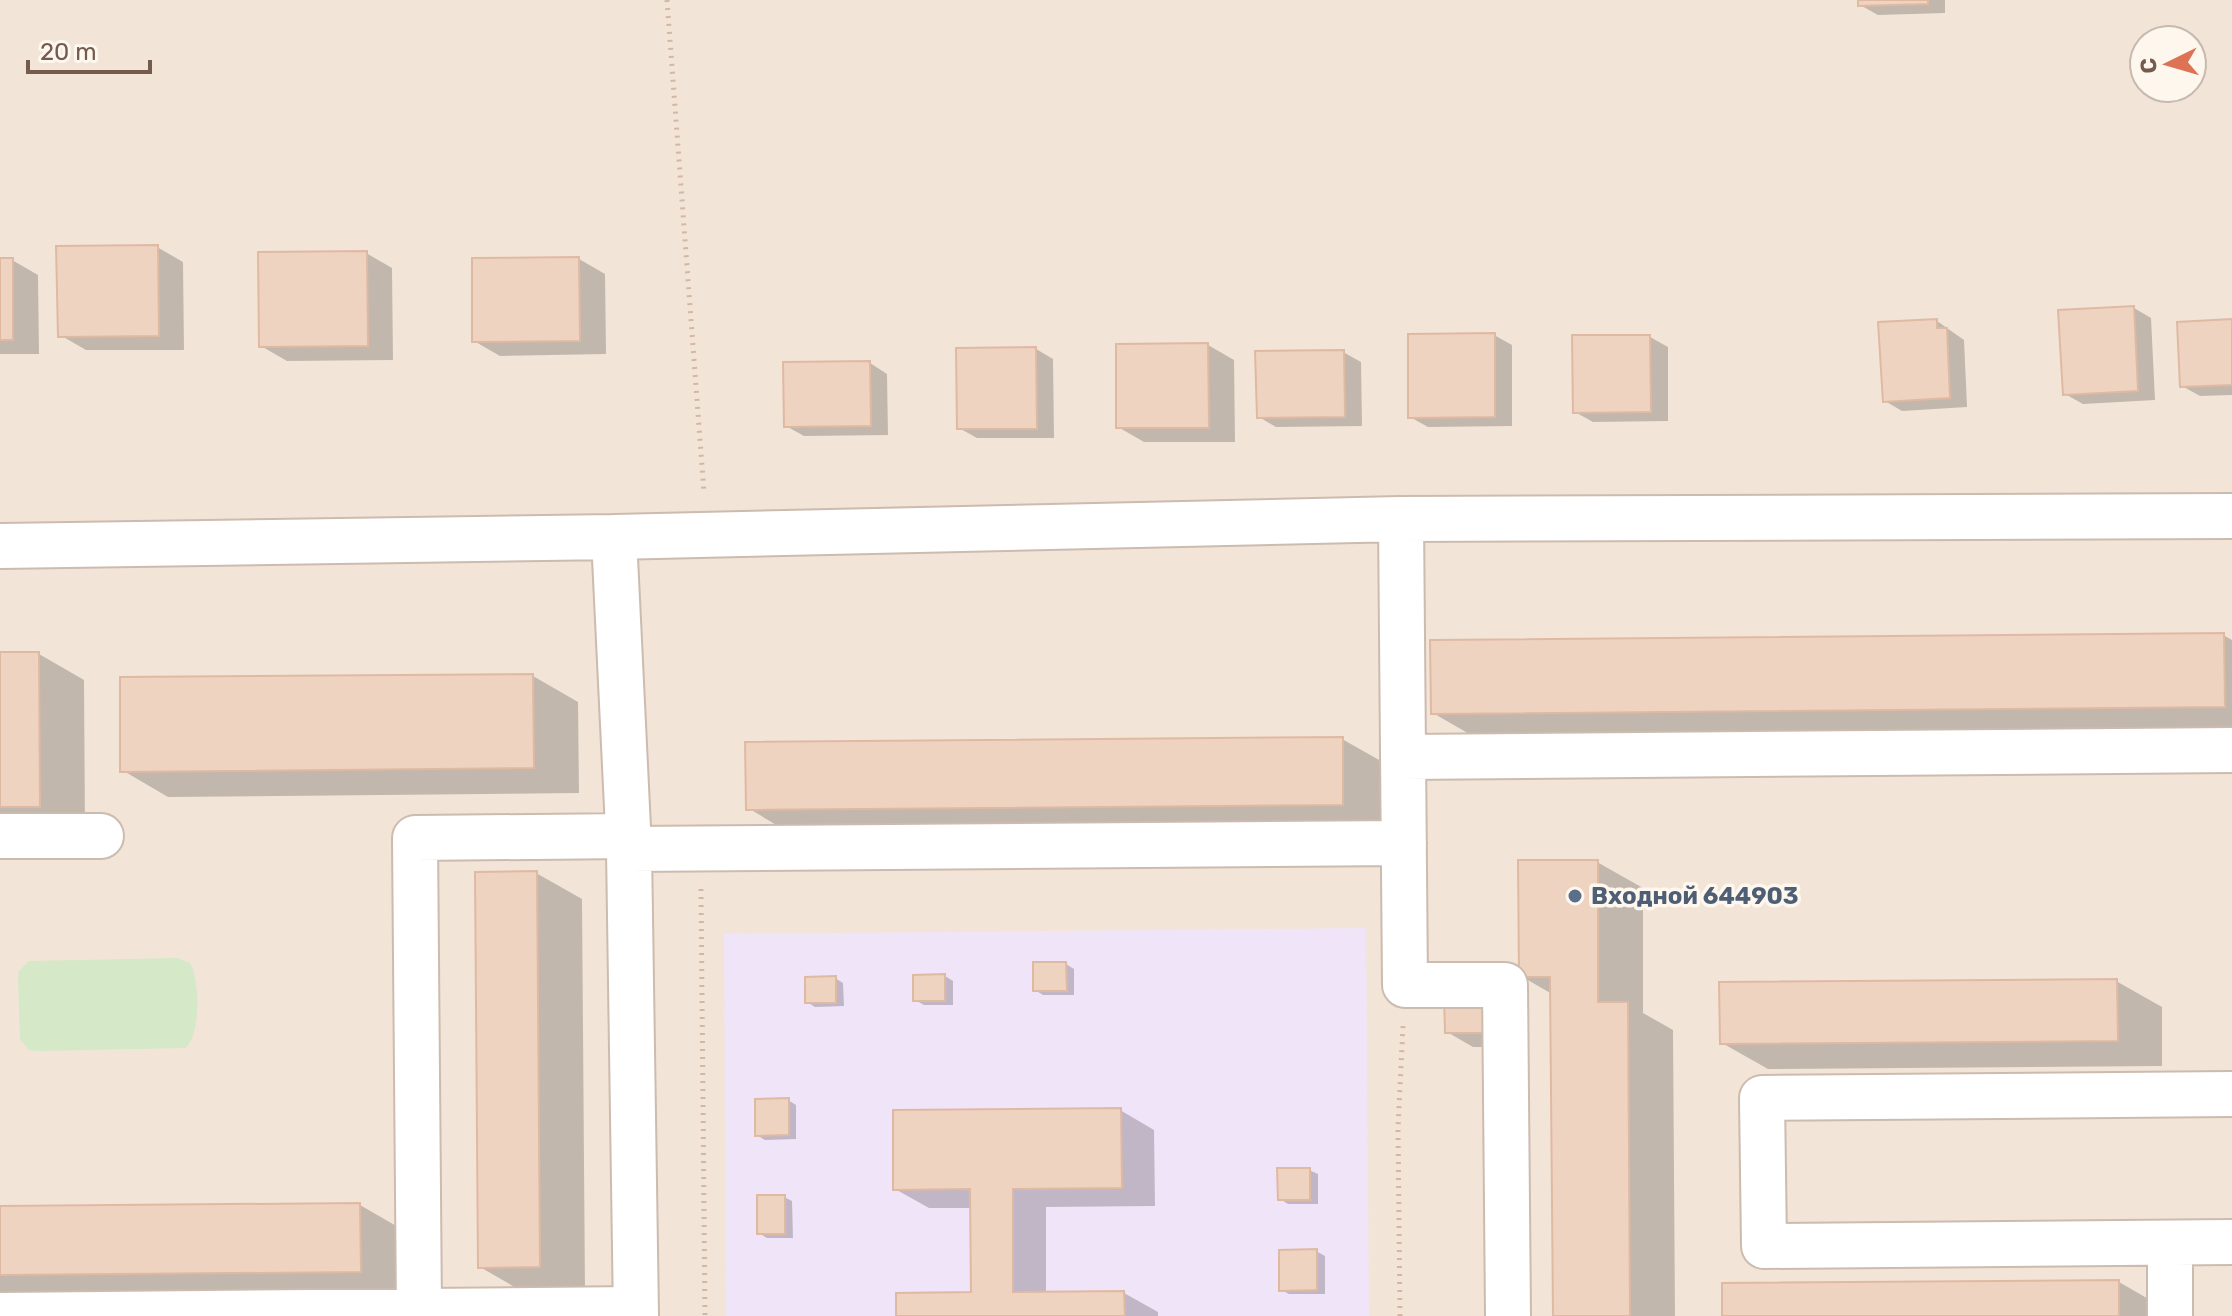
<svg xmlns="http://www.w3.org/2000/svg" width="2232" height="1316" font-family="Rubik,sans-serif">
<rect width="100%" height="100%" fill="#fbf3e8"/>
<path fill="#f2e5d7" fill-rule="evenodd" d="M0,0H2232V1316H0ZM2144,40H2192V88H2144Z"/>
<path fill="#f0e4f8" d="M1366,928L1369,1316H726L724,934Z"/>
<path fill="#d5e8c7" d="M177,958L190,963C200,979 201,1037 185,1048L37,1051L29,1050L20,1039L18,978L19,971L29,961Z"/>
<path fill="#0003" d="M1860,0H1945V13L1878,15L1860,5Z
M157,247L183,262L184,350H86L60,335Z
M366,253L392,268L393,360L287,361L261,346Z
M579,259L605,274L606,354L500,356L474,341Z
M0,260H12L38,275L39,354H0Z
M2134,308L2151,318L2155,400L2083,404L2065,394Z
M1937,321L1964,340L1967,407L1902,411L1885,401Z
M2232,321V395L2200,396L2182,386Z
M1494,335L1512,345V426L1428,427L1410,417Z
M1650,337L1668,347V421L1593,422L1575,412Z
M1208,345L1234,360L1235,442H1144L1118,427Z
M1036,349L1053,359L1054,438H977L959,428Z
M1343,352L1361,362L1362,426L1276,427L1259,417Z
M870,363L887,374L888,435L804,436L786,426Z
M2223,635L2232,640V732L1478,739L1433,713Z
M0,654H39L84,680L85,832L0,829Z
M533,676L578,702L579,793L168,797L122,770Z
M1342,739L1388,765V830L793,835L748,808Z
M1597,862L1643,888V1013L1673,1030L1675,1316H1555L1552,994L1521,976Z
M536,873L582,899L585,1292L525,1293L480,1267Z
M1066,964L1074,969V995H1043L1035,990Z
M945,976L953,981V1005H924L915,1000Z
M835,978L843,983L844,1006L815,1007L807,1002Z
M2116,981L2162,1007V1066L1768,1069L1722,1043Z
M1446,998L1518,1047H1473L1447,1032Z
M788,1100L796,1105V1139L765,1140L757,1135Z
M1120,1110L1154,1130L1155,1206L1046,1207V1294L1124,1293L1158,1312V1316H898L973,1294L972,1208H929L895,1189Z
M1309,1170L1318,1174V1204H1288L1280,1199Z
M784,1197L792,1201L793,1238H767L759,1233Z
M360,1205L405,1231L406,1297L0,1300V1208Z
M1316,1251L1325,1256V1294H1289L1281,1290Z
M2119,1282L2164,1308V1316H1724Z"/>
<path fill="#efd3c1" stroke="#e0b9a3" stroke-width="2" d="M1858,0H1928V4L1858,6Z
M158,245L159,336L58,337L56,246Z
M367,251L368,346L259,347L258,252Z
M579,257L580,341L472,342V258Z
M0,258H13V340H0Z
M2134,306L2138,391L2063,395L2058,310Z
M1937,319V328H1947L1950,398L1883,402L1878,322Z
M2232,319V385L2180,387L2177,322Z
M1495,333V417L1408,418V334Z
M1572,335H1650L1651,412L1573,413Z
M1208,343L1209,428H1116V344Z
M1036,347L1037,429H957L956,348Z
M1344,350L1345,417L1257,418L1255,351Z
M870,361L871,426L784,427L783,362Z
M2224,633L2225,707L1431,714L1430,640Z
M0,652H39L40,807H0Z
M533,674L534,768L120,772V677Z
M1343,737V805L746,810L745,742Z
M1518,860H1598V1002H1628L1630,1316H1553L1550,977H1519Z
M537,871L540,1267L478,1268L475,872Z
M1033,962H1066L1067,991H1033Z
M945,974V1001H913V975Z
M836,976V1003H805V977Z
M2117,979L2118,1041L1720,1044L1719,982Z
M1492,995V1033H1445L1444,996Z
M789,1098V1135L755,1136V1099Z
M1121,1108L1122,1188L1013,1189V1292L1124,1291L1125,1316H896V1293L971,1292L970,1189L893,1190V1110Z
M1277,1168H1310V1200H1278Z
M757,1195H785V1234H757Z
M360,1203L361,1272L0,1275V1206Z
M1317,1249V1290L1279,1291V1250Z
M2119,1280V1316H1722V1283Z"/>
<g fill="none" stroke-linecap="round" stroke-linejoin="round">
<defs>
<path id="minor" d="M1401,519L1405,985H1505L1508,1316
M614,537L629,849L636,1316
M0,546L614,537L1401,519L2232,516
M1403,757L2232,750
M0,836H101
M629,849L1404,843
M2232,1094L1762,1098L1764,1246L2232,1242
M2170,1243V1316
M419,1311L415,838L629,836
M0,1315L636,1309"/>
</defs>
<use href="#minor" stroke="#ccbbaf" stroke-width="48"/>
<path stroke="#d4b6a4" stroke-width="5" stroke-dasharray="2 6" stroke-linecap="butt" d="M667,0L704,493
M701,889L705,1316
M1400,1316L1398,1128L1403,1026"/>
<use href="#minor" stroke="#fff" stroke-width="44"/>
</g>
<circle fill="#5c6f8a" stroke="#fef7ee" stroke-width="3" cx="1575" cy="896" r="8"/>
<g text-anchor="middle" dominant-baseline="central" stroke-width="7" stroke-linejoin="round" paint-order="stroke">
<g font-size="24" font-weight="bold" fill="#4e5e75" stroke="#fef7ee" text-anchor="start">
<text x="1591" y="896">Входной 644903</text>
</g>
</g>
<g transform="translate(2168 64) rotate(265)"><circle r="38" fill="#fef7ee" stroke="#c7b9ae" stroke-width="2"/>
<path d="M0-6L14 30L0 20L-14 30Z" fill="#dd7255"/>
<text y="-12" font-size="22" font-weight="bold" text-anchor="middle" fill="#745b4d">С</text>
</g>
<path d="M28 60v12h122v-12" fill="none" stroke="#745b4d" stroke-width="4"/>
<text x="40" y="60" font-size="24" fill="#745b4d" stroke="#fef7ee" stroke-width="6" paint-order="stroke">20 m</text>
</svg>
